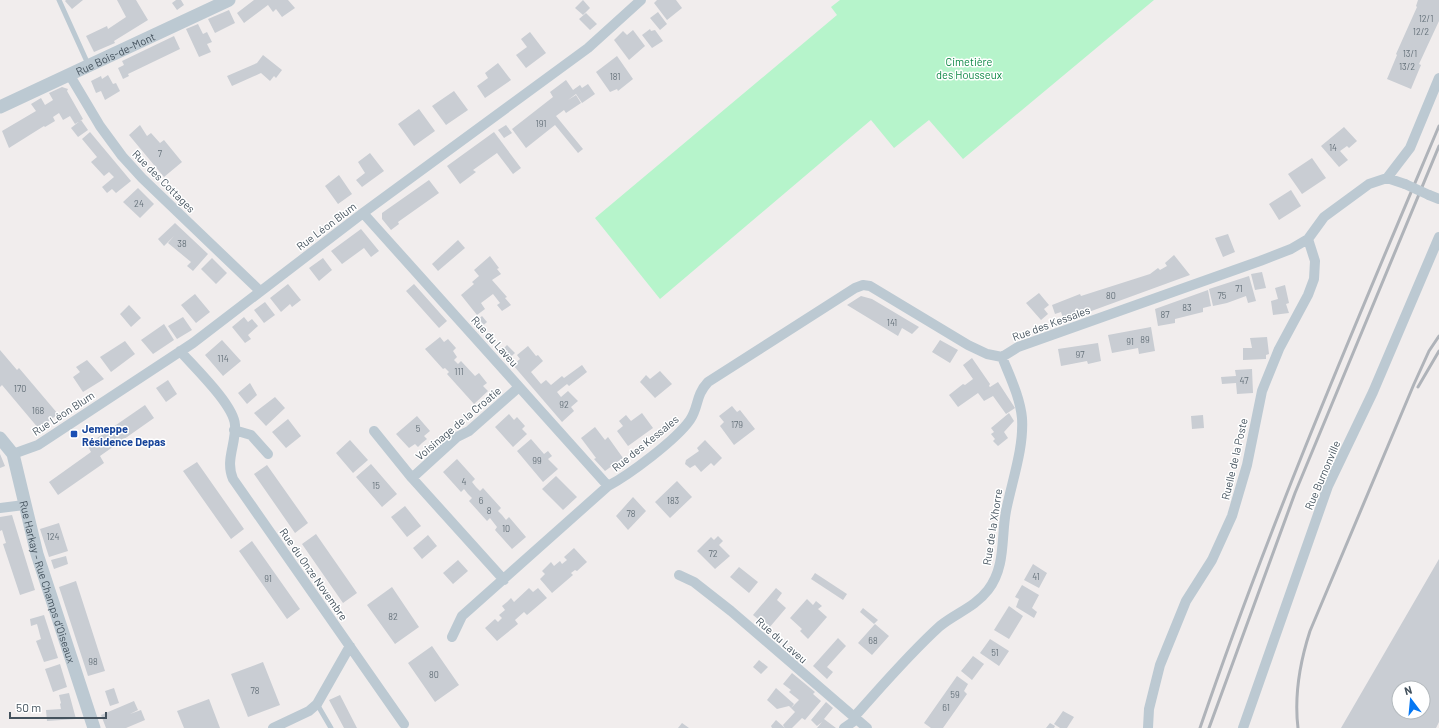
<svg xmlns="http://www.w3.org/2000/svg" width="1439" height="728" font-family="Barlow,sans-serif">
<rect width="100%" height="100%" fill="#f1eded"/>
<path fill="#b6f4cb" d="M840,0H1154L963,159L929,120L894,148L871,120L660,299L595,218L837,15L831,7Z"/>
<path fill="#c9cdd3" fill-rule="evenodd" d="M66,0H83L72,9L65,1Z
M117,0H136L148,20L114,41L115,43L94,52L86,36L107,26L108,29L126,17Z
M176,0H181L184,5L177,10L172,3Z
M254,0H288L295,8L282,17L276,9L273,12L268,5L244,23L237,13Z
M583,0L590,8L583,15L575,8Z
M657,0H676L682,8L667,20L654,3Z
M1418,0H1439V21L1419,64L1421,65L1411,89L1387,79L1397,55L1396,54L1417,7L1416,6Z
M229,10L235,23L215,33L208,19Z
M658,12L667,24L660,30L650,18Z
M586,13L597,24L590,30L579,19Z
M198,24L203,34L207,32L212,42L207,44L211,52L199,57L186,29Z
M650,29L651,31L655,30L663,41L652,48L642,35Z
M633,30L645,46L629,60L614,40L623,31L627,35Z
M530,32L546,53L526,68L516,55L527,47L521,39Z
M174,36L180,49L128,74L129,76L123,79L118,68L124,65L122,61Z
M263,55L282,70L276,78L274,76L270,81L261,73L232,86L227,76L257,63Z
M617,56L633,79L618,91L617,89L610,92L596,72Z
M498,63L511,80L485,98L477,86L488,78L485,73Z
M108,75L113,84L116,83L120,91L105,100L101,91L96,93L91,81L101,76L102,79Z
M566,80L573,90L580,85L582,88L588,84L595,94L582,103L576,94L568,100L576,95L581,103L566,113L564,110L556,116L583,149L578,153L555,125L526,148L512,129L553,97L550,92Z
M62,87L68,89L67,91L83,119L75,124L70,116L63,120L59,113L53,117L55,121L45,127L44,126L9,148L2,131L36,111L31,104L41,98L45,105L53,100L49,93Z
M454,91L468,110L446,125L432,106Z
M419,109L435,131L414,146L398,124Z
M81,120L88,130L78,137L71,128Z
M140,125L147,136L151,133L160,143L164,140L182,162L164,177L129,135Z
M506,125L512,133L504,138L498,130Z
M1344,127L1357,141L1349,148L1347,146L1340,151L1348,160L1339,167L1321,146Z
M90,132L131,181L116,193L112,189L107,193L102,187L114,177L109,172L104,176L91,162L97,157L82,139Z
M494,132L521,168L513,174L497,153L473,170L476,172L460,184L447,166Z
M370,153L384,171L362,187L356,180L365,173L358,162Z
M1312,158L1326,178L1302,194L1288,174Z
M339,175L352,194L338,204L325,186Z
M429,180L439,193L398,222L399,224L391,230L382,219V213Z
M138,188L154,204L140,218L123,202Z
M1291,190L1301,206L1279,220L1269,204Z
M175,223L208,254L193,271L187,266L191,262L168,243L174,236L164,246L158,239Z
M361,229L379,251L371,257L364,248L342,264L331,251Z
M1228,234L1235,252L1223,257L1215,238Z
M458,240L465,248L438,271L432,264Z
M1174,255L1190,275L1064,321L1061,312L1055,314L1052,305L1080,294L1081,296L1150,274L1158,268L1160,270L1167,266L1165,263Z
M490,256L499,268L497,269L501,274L492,280L507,297L505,298L511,305L502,311L497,305L500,303L493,294L481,303L485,309L477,315L461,295L474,284L472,282L479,276L474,270Z
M212,258L227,273L216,284L201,269Z
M323,258L332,270L319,281L309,268Z
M1262,272L1266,288L1255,290L1251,274Z
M1249,276L1256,301L1248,303L1246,296L1227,303L1213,306L1209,289Z
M288,284L301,300L292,307L290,304L281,312L270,298Z
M414,284L447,321L439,328L406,291Z
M1285,285L1289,303L1286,304L1289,313L1273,315L1271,301L1278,299L1275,288Z
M1208,290L1211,306L1203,308V312L1175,319V323L1158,326L1155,309Z
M1039,293L1049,305L1044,309L1048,314L1041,320L1026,303Z
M195,294L210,312L196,323L181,305Z
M861,296L872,299L919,327L912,334L902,328L898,336L847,305Z
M265,302L275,315L264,323L254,310Z
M129,305L141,318L131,327L120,314Z
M482,316L487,322L479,329L474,323Z
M183,317L192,330L177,339L168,326Z
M244,317L248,322L252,319L258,326L248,335L251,339L245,343L232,327Z
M164,324L174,340L153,354L141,340Z
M1151,327L1155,351L1139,354L1138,348L1112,353L1108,335Z
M440,337L444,342L448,339L456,348L453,351L457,357L454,360L458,364L461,361L475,376L479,373L487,383L483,386L488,391L474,404L447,374L449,372L445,368L443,369L425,349Z
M1267,337L1269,354L1266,355V359L1243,360V348H1252L1250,338Z
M222,340L241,361L223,376L205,355Z
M940,340L958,350L950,363L932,352Z
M125,341L135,354L111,372L100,357Z
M1098,343L1101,361L1088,364L1087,361L1061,366L1058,349Z
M507,345L515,353L507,360L500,352Z
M528,346L536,356L538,355L543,361L531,372L541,384L546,380L551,385L562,376L564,378L582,365L587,372L569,386L567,384L557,392L561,397L568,391L578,401L571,407L574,411L562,422L513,365L520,359L517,355Z
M0,350L17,370L19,368L58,414L39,429L2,385L0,387Z
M972,358L990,384L989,386L990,387L998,382L1015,408L1006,414L993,396L984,401L978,393L958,407L949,395L963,384L965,385L973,379L963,365Z
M87,360L104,379L83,392L73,377L80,372L76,367Z
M1252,369L1253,393L1237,394L1236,383L1222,384L1221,377L1236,376L1235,370Z
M660,371L672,384L655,398L640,382L646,375L650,379Z
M168,380L177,394L166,402L156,388Z
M250,383L257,395L247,404L238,393Z
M275,397L285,408L266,426L254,413Z
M145,405L154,418L100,456L104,463L58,495L49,482L91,452L87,445Z
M732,406L737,412L740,410L755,429L734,445L720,426L724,422L719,416Z
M642,413L653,428L628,446L617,431L623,426L619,421L626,415L631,421Z
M1009,413L1014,421L1004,432L1008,438L998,446L993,441L995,439L991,434L994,432L991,428Z
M509,414L514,420L517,417L525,426L522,429L527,434L513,447L495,427Z
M1203,415L1204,428L1192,429L1191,416Z
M417,416L430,431L424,436L427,439L422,443L418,447L415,444L409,448L396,434Z
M288,419L301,436L286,448L272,432Z
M595,427L605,440L608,437L623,458L605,471L594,459L596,458L581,438Z
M531,439L544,454L548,451L552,456L548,459L558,469L543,482L517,451Z
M350,440L368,460L353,473L336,453Z
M705,440L722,458L714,466L711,463L701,472L695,465L690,468L685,464L686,460L699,451L697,448Z
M0,454L5,466L0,468Z
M457,459L475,479L472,482L476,487L480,491L483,488L501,508L498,511L502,515L506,520L509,517L526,537L512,549L495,530L497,527L490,518L487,521L469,501L472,498L468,494L464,489L461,492L443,472Z
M197,462L244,529L231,539L183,471Z
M371,464L397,494L382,507L356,477Z
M267,465L308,523L295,533L254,474Z
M556,476L577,497L563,510L542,489Z
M677,481L692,497L670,518L655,502Z
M633,497L646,511L628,530L616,516Z
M405,506L421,526L407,537L391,517Z
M12,515L35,590L20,595L3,544L6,543L2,530L0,531V517Z
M59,523L68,551L49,557L40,529Z
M316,534L357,593L343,603L302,544Z
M428,535L437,546L422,559L413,548Z
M718,536L723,541L719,545L730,556L715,569L697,551L711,537L714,540Z
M252,541L300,609L287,619L239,551Z
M574,548L587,562L577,571L575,570L571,573L573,575L552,593L540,579L545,574L542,571L551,562L554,566L560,561L562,564L567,560L564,557Z
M66,556L68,564L54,569L51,560Z
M1439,559V722L1436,728H1341ZM1399,688H1423V712H1399Z
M458,560L468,571L453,584L443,573Z
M1033,564L1047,573L1039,588L1024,580Z
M739,567L758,582L749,593L730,577Z
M815,573L847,594L843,600L811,579Z
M76,581L105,671L88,676L59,587Z
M1022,585L1039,595L1032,608L1037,612L1034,618L1016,607L1019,599L1015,597Z
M392,587L419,627L395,644L367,605Z
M529,588L533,592L538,588L547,598L527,615L524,612L515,620L518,624L497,641L485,628L495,619L498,622L502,618L499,615L505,610L502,606L507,602L511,598L514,602Z
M776,588L782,593L777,600L786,608L769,628L753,615Z
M807,599L813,605L816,601L822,606L818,609L827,617L808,639L800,631L802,629L790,618Z
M1009,606L1023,616L1009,639L994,630Z
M863,608L878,620L874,624L860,612Z
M44,615L58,658L44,662L36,641L41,639L37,624L31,626L30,619Z
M875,624L889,636L872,655L858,643Z
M838,638L846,646L827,667L833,672L827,679L813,666Z
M990,639L1009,651L999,666L980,653Z
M432,646L459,685L435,702L408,663Z
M973,656L984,664L972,680L961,671Z
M759,660L768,667L761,674L753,667Z
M263,662L280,705L248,717L231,674Z
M60,664L67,687L53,692L45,669Z
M792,673L815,692L813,694L821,701L805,720L802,718L792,728H785L783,725L795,712L791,708L799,700L789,692L791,690L783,684Z
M957,676L968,684L964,691L967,694L943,728H931L924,723Z
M114,688L119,703L110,706L105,691Z
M776,688L794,704L791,708L789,706L777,709L767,700Z
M69,693L76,719L47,721L46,710L61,709L60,704L61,703L59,695Z
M340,695L357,728H344L329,700Z
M209,699L220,728H184L177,711Z
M134,701L138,710L130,714L141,710L145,720L126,728H106L101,715Z
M826,702L833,708L824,719L836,728H817L822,722L817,726L811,720Z
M1063,711L1074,717L1067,728H1060L1054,724Z
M776,720L785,728H772L771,726Z
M682,723L689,728H678Z
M1050,723L1055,726L1054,728H1046Z"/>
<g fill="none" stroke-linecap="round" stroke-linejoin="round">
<path stroke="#bcc9d2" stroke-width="5" d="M59,0L88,64
M317,704L331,728"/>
<path stroke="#bcc9d2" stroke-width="10" d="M69,74L100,126L122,156L142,178L260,291
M1387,178L1410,148L1439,78
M1429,195L1439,199
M363,213L608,486
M180,351C194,367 234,405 235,425C236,445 225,460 233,479L404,724
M234,430L251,435L268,454
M374,431L412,478L504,580
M13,454L38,445L193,343L363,213L588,48L641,0
M412,478L457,437L469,431L519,387
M0,508L24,505
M679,575L694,582L731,611L867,728
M452,637L462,616L608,486C629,475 676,440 690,420C699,407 695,396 708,382L855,288L863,285L870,286L968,345L987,354L1002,357L1018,347L1260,261L1291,249L1308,239L1324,217L1369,184L1387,178L1405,184
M854,717C882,686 909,654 940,626C956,613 975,607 988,590C1006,567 1001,537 1006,511C1012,481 1024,448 1022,418C1020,397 1010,377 1002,357
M273,728L309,711L317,704L350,646
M844,728L857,719
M1148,728L1149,709L1160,665L1186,601L1212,560L1232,516L1247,465L1262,391L1279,349L1308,295L1314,279L1315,261L1308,239
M1243,728L1328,486L1373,392L1439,237"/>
<g stroke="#bcc9d2" stroke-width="13">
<path id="s1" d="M0,107L229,0"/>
<path id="s2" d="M0,438L13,454L37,554L94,728"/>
</g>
<path stroke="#afb3b9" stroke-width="3" d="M1418,387L1439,351
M1200,728C1270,523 1355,325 1439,126
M1209,728L1295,493L1439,146
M1298,728C1294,695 1300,662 1310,631L1414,384L1429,351L1439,336"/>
<path stroke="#bcc9d2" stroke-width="10" d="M1405,184L1429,195"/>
</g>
<rect fill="#1a4fb4" stroke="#fff" stroke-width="1.5" x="70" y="430" width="8" height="8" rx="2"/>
<g text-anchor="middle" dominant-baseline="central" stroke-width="3" stroke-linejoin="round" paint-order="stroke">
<g font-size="9" fill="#65717a">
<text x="1426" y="18">12/1</text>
<text x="1421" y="31">12/2</text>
<text x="1410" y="53">13/1</text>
<text x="1407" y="66">13/2</text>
<text x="615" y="76">181</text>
<text x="541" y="123">191</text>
<text x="1333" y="147">14</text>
<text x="160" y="153">7</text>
<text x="139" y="203">24</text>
<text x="182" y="243">38</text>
<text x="1239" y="288">71</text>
<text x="1111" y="295">80</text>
<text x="1222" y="295">75</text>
<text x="1187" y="307">83</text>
<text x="1165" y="314">87</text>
<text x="892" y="322">141</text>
<text x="1145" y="339">89</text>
<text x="1130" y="341">91</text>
<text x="1080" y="354">97</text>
<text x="223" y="358">114</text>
<text x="459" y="371">111</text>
<text x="1244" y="380">47</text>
<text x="20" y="388">170</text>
<text x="564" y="404">92</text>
<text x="38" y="410">168</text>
<text x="737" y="424">179</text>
<text x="418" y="428">5</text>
<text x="537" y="460">99</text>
<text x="464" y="481">4</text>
<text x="376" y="485">15</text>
<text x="481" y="500">6</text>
<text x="673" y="500">183</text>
<text x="489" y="510">8</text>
<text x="631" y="513">78</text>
<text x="506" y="528">10</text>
<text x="53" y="536">124</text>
<text x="713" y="553">72</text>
<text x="1036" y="576">41</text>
<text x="268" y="578">91</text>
<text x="393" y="616">82</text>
<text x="873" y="640">68</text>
<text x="995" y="652">51</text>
<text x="93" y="661">98</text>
<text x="434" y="674">80</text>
<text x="255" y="690">78</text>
<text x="955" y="694">59</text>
<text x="946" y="707">61</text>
</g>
<g font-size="11" fill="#44525d" stroke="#fff">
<text stroke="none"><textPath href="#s1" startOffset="127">Rue Bois-de-Mont</textPath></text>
<text transform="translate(164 181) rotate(45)">Rue des Cottages</text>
<text transform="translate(326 226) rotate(-37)">Rue Léon Blum</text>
<text transform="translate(1051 323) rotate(-20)">Rue des Kessales</text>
<text transform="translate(495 341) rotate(48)">Rue du Laveu</text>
<text transform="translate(63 413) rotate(-33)">Rue Léon Blum</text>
<text transform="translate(458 423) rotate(-40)">Voisinage de la Croatie</text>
<text transform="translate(645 443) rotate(-39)">Rue des Kessales</text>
<text transform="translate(1234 459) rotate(-77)">Ruelle de la Poste</text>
<text transform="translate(1322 475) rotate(-67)">Rue Burnonville</text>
<text transform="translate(992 527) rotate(-81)">Rue de la Xhorre</text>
<text transform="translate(314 574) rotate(55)">Rue du Onze Novembre</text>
<text stroke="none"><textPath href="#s2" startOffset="153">Rue Harkay - Rue Champs d'Oiseaux</textPath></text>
<text transform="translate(782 640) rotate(41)">Rue du Laveu</text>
</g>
<g font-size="11" fill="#0c8744" stroke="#fff">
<text x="969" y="61">Cimetière<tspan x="969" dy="13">des Housseux</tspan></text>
</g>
<g font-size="11" font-weight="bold" fill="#164399" stroke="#fff" text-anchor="start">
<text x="82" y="428">Jemeppe<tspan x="82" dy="13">Résidence Depas</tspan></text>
</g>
</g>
<g transform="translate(1411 700) rotate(344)"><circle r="19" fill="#ffffff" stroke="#b4babe"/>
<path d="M0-3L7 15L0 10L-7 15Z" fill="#0577f3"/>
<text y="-6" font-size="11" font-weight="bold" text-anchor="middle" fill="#44525d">N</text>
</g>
<path d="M10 712v6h96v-6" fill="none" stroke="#44525d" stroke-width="2"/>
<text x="16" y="712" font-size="12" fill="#44525d" stroke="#ffffff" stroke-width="3" paint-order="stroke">50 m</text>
</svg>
